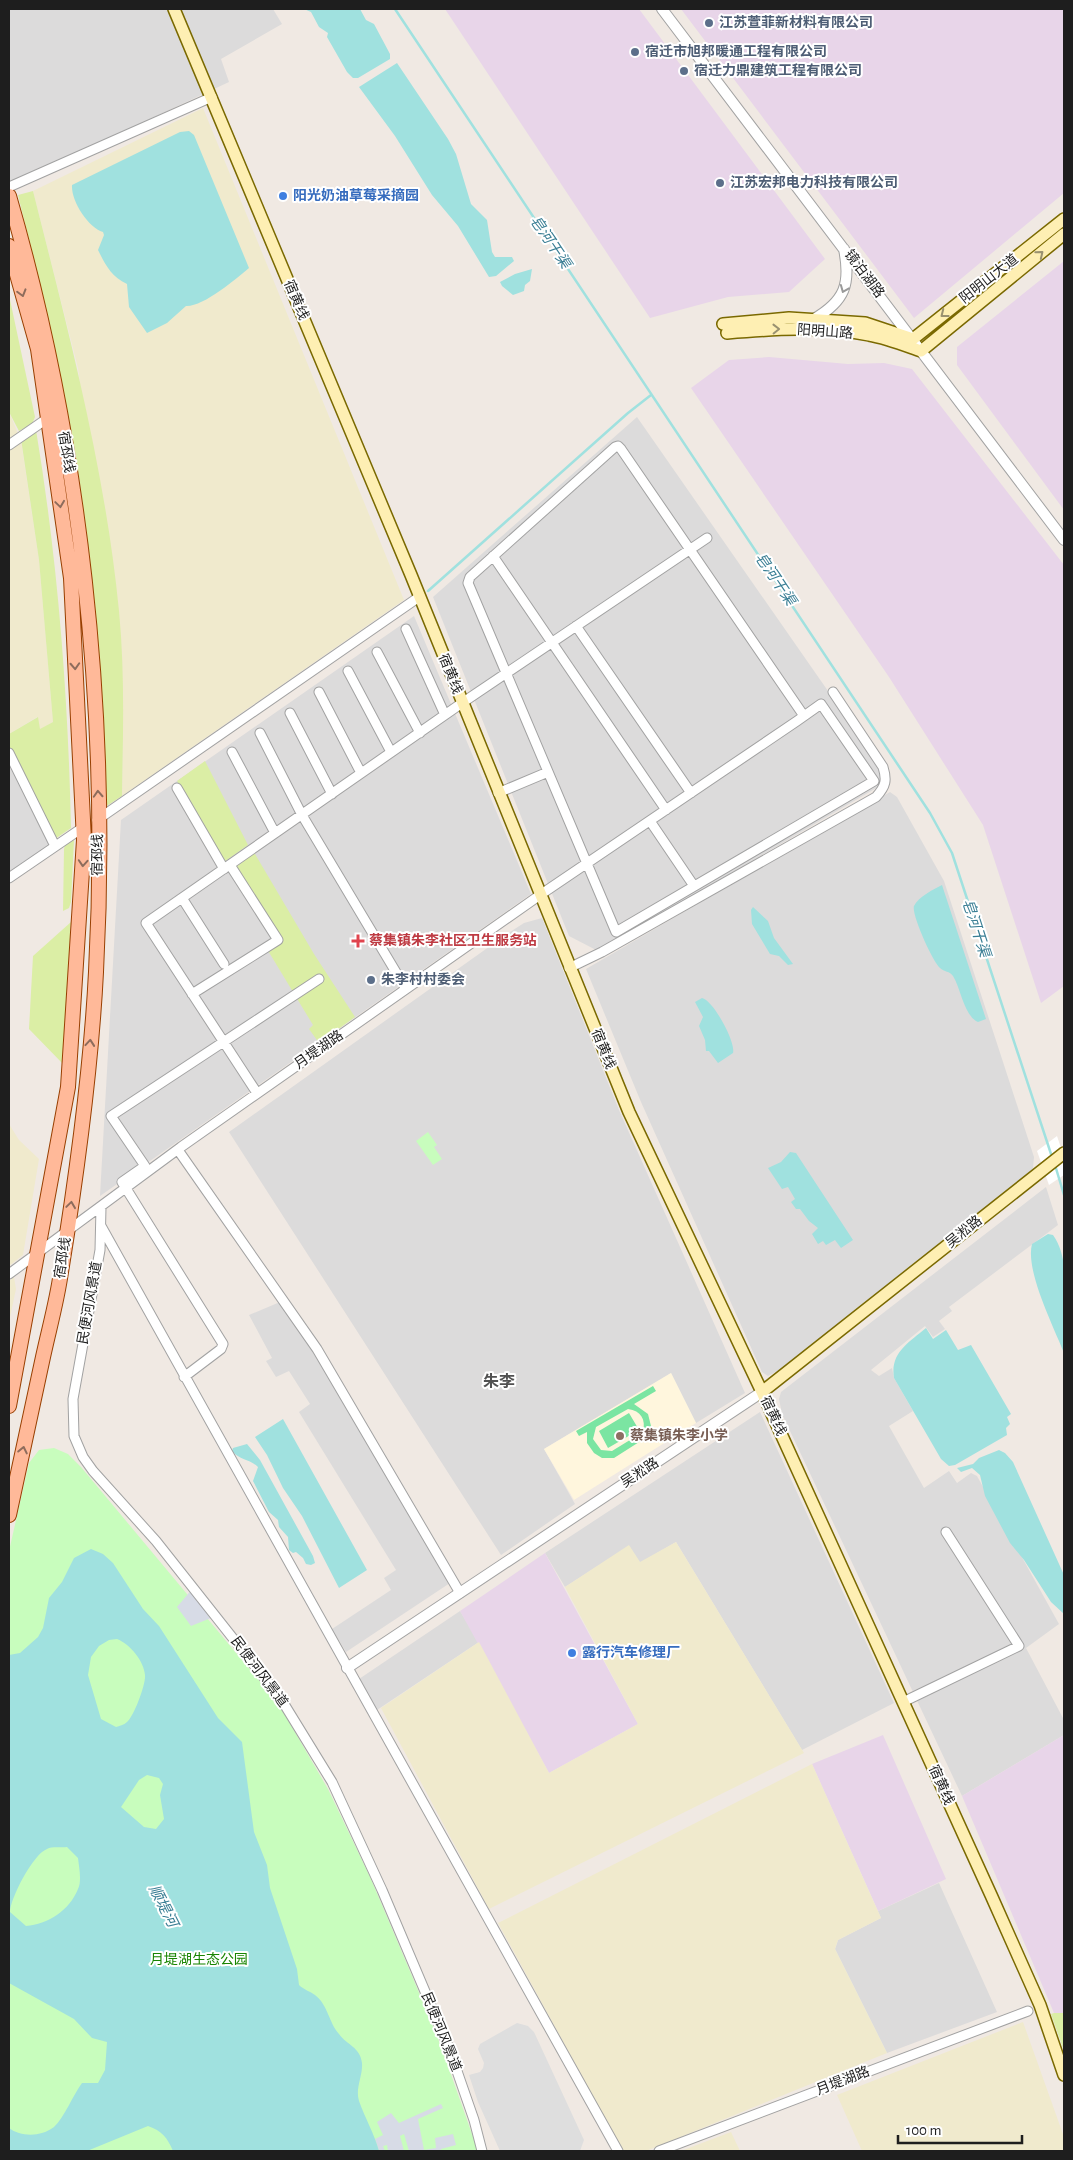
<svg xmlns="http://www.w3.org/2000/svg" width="1073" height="2160" font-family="'Alegreya Sans','Noto Sans SC',sans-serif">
<rect width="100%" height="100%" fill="#f0e9e3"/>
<path fill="#dcdbdb" d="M9,9H273L282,24L221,59L229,82L9,185Z
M637,417L890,780L598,951L569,936L433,597Z
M414,616L531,894L100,1196L121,820Z
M9,763L50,846L9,875Z
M890,792L897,797L944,881L1034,1157L1033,1168L1032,1171L781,1369L768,1376L762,1372L641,1102L586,969Z
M542,918L619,1110L745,1393L696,1423L671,1373L544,1449L575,1504L501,1555L229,1132L507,934L524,923Z
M1046,1187L1058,1225L949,1307L952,1311L939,1321L945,1329L933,1337L925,1326L871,1370L879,1376L892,1368L894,1378L913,1411L889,1426L924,1488L949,1471L957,1483L971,1473L977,1476L1059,1624L1026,1648L1064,1720V1735L962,1796L782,1414L779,1399L781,1392Z
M280,1302L310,1347L450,1583L346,1652L332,1629L391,1590L384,1578L396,1570L299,1412L310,1404L289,1371L276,1377L266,1361L272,1358L249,1315Z
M760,1412L894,1703L802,1750L676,1542L640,1563L629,1546L565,1587L545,1553Z
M460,1611L479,1642L377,1710L359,1679Z
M939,1883L997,2012L887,2053L835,1949L838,1940L881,1918L878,1911Z"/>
<path fill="#e8d5e9" d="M445,9H639L825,259L789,292L728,297L650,318Z
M681,9H1064V193L914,318Z
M1064,261V510L957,365V347Z
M769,357L848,364L884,363L912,369L1064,565V986L1041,1003L983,825L889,677L691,388L729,360Z
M545,1553L638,1724L549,1773L460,1611Z
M883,1735L946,1879L878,1911L812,1764Z
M1064,1735V2013L1060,2014L1054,2013L962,1796Z"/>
<path fill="#fff6dd" d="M671,1373L696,1423L574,1500L544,1449Z"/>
<path fill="#f0eacd" d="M203,108L404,600L122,796L123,725L78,368L33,191Z
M9,412L21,441L39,560L53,722L40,730L37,717L9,734Z
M9,1124L19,1140L39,1159L23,1255L9,1266Z
M14,1277L16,1289L9,1322V1281Z
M676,1542L804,1753L489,1909L381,1708L479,1642L549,1773L638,1724L565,1587L629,1545L640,1562Z
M812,1764L881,1918L838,1940L835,1949L887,2053L646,2151H623L498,1923Z
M1023,2022L1064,2137V2151H862L837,2095Z
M731,2132L740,2151H681Z"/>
<path fill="#dbeea5" d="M33,191C68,330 105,468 119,611C125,673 123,735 122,796L105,807C104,709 97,611 84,513C70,406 44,300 18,195Z
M9,295L35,417L32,424L19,431L9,412Z
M36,430C58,562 68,694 71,828L55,839L9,748V734L38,717L40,729L53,722L39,560L21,439Z
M205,761L248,845L224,862L177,781Z
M74,840L71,902L69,908L63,911L64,849L65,845Z
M252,854H255L314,954L355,1017L319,1043L309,1029L313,1025L267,949L281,940L235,868Z
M71,922L63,1064L29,1029L33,956Z
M1054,2013H1064V2051L1051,2014Z"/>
<path fill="#c8fdbd" d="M428,1132L437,1145L434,1147L442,1159L433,1165L416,1141Z
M54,1448L68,1454L81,1467L278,1703L328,1789L371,1879L415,1983L441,2046L478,2151H9V1551L29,1463L39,1450Z"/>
<path fill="#7be5a2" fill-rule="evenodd" d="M653,1386L656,1391L634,1404L648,1414L651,1426L647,1437L614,1458H602L594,1453L587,1443V1432L579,1436L576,1431ZM628,1409C641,1411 646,1419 643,1432L612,1451L601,1450L593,1439L596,1427Z
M629,1413L639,1430L608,1448L599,1431Z"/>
<path fill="#dedede" d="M517,2023L528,2026L534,2032L584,2140L580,2151H500L478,2102L469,2075L480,2072L483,2068L484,2063L478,2049L480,2044Z"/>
<path fill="#d7dbe6" d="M193,1588L216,1616L191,1626L177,1607Z
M441,2104L443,2108L418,2119L424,2150L436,2148L435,2138L453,2134L456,2145L441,2149V2151H409L404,2134L400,2136L404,2151H388L387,2145L383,2146L385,2151H379L375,2139L383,2135L377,2122L391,2113L399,2123Z"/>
<path fill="#a0e1df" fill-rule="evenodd" d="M304,9H360L366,20L374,24L390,54V59L358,78H353L347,72L327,37L328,33L319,27L311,12Z
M397,63L448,139L456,154L471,204L487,220L492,252L495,257H512L514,261L496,276L489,277L458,226L432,195L395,136L359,87Z
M189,131L194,135L249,268C236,279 203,307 186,306L167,323L147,333L129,307L127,284C111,276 106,266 98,250L104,235L103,232C88,227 71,201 72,185L180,132Z
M532,269L530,281L525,285L524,291L513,295L502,286L500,282L515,274Z
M942,885L986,1019L978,1022C964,1016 961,989 953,976C950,971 944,972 940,968C933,962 911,914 914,906C918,897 934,889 942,885Z
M753,907L768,921L774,938L793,964L788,965L779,956L770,954L752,924L751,910Z
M702,998C713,1000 736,1042 733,1053L718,1063L709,1051H706L705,1040L699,1026L703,1017L695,1002Z
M790,1152L796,1153L853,1240L841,1248L835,1240L826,1245L823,1241L818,1244L812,1234L818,1228L809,1221L800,1209H796L791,1202L795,1199L788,1187L782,1189L768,1168L781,1162Z
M1048,1234L1053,1235C1073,1262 1064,1320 1064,1353C1054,1327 1025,1271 1032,1244Z
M926,1328L933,1339L946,1330L958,1350L971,1345L1011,1414L1007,1417L1010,1424L1006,1428L1007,1435L955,1465L949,1466L941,1459L894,1378C890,1353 908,1343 926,1328Z
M283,1419L367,1570L339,1588L302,1516L283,1488L267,1455L255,1437Z
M247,1444L260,1460L313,1556L315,1563L311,1565L306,1564L303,1558L296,1552L293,1553L289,1550L288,1537L279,1527L278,1520L269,1512L253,1481L258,1467C250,1459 239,1460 232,1451L233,1448Z
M999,1450L1005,1453L1013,1462L1064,1575V1614L1051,1602L1024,1560L1010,1543L985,1496L980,1475L972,1468L961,1472L957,1468L973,1464L979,1458Z
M91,1549L103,1554L113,1563L143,1609L159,1626L218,1718L242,1742L254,1832L267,1865L270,1888L297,1969L299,1985C304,1990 310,1991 315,1995C328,2005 329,2023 339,2034C347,2045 360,2047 362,2063C363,2076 355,2088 359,2101C365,2118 374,2133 379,2151H173C167,2137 162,2131 148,2126L87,2151H9V2128C21,2137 41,2137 54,2127C64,2118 73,2095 82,2083H98L105,2070L107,2042L92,2038L74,2019L9,1983V1655L20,1653L38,1637L43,1628L49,1598L62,1582L74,1558ZM117,1639C130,1644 144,1661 145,1675C146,1684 134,1716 127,1722C124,1725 119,1726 116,1727L101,1719L88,1675L91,1657L99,1646L109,1640ZM147,1775L159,1778L163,1784L160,1795L164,1819L156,1829L144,1827L121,1807L139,1780ZM67,1847L78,1858C79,1867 82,1881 78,1889C69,1911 48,1924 26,1926L10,1912C10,1899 33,1854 47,1849C52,1846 61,1848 67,1847Z"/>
<path fill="#fff" d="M1057,1136L1064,1157V1175L1049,1185L1037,1151Z"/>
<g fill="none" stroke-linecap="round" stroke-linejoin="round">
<path stroke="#a0e1df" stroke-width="2.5" d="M395,9L930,813L952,853L1052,1157
M428,591L628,413L651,395
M1055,1165L1064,1195"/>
<defs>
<path id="minor" d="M9,187L212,97
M9,445L48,418
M493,556L666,810
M576,626L691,793
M406,629L445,715
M377,652L420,733
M348,671L391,752
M319,692L361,773
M290,713L332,794
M260,733L302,815L406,989
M232,752L275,833
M9,753L55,846
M177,788L224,869
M498,793L548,772
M97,820L419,597
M650,821L694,886
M9,878L85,826
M182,898L224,964
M569,968L602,952L876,797C886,786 887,780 883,767L833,692
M192,994L278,940L230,865
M257,1093L146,923L462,703L707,538
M178,1150L317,1349L460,1593
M101,1207L100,1250L73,1399L74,1436L83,1457L93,1471L156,1541L281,1699L332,1782L382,1890L449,2048L474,2120L482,2151
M101,1226L618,2151
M9,1274L181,1147L540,895C625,837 711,779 797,721L821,704L874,781L616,932C567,815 517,699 468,583L470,577L615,447L618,446L621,449L804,716
M184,1377L221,1349L223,1344L122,1182L145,1166L111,1116L319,979
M903,1702L1019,1646L946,1532
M659,2151L1028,2011"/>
<path id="tertiary" d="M662,9L1064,540
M814,319C845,301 851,284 844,249
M347,1668L762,1392"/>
<path id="secondary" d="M174,9L411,575L629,1112L762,1392L991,1895L1040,2005L1064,2075
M723,324L789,318L865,323L913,339L1064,219
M727,333C774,329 823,326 869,335C887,338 904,345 921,351L1064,234
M762,1392L1064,1153"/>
<path id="primary" d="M9,196C81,444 110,714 96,972C91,1072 77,1173 61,1272C57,1301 49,1329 43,1357C32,1410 20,1462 9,1515
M9,246L38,349L71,578L84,840L68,1087L9,1406"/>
</defs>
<use href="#minor" stroke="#a2a2a2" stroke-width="11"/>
<use href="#tertiary" stroke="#a2a2a2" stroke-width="12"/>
<use href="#secondary" stroke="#7a6900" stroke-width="14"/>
<use href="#primary" stroke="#983f00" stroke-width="16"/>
<use href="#minor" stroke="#fff" stroke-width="9"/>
<use href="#tertiary" stroke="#fff" stroke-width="10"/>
<use href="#secondary" stroke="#feefb3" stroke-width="11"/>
<use href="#primary" stroke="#ffb999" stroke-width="14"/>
</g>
<defs><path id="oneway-chevron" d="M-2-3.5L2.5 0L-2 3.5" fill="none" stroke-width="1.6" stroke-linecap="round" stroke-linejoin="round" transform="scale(1.25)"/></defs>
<g stroke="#999170">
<use href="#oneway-chevron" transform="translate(1040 254) rotate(-39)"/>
<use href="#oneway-chevron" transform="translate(944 314) rotate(142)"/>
<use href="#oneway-chevron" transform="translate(776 329) rotate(-1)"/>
</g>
<use stroke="#9a9a9a" href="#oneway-chevron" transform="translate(844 289) rotate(112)"/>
<g stroke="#8e6c5c">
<use href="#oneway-chevron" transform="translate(22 293) rotate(74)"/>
<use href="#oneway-chevron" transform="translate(60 504) rotate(82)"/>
<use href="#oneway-chevron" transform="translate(75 666) rotate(87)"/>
<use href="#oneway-chevron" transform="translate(98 794) rotate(-93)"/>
<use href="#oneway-chevron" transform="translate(83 863) rotate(94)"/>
<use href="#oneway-chevron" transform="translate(90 1043) rotate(-85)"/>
<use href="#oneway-chevron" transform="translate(71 1205) rotate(-82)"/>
<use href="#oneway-chevron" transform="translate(23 1450) rotate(-78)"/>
</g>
<g fill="#5c6f8a" stroke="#fff" stroke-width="2">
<circle cx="709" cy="23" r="5"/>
<circle cx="635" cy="52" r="5"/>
<circle cx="684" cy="71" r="5"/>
<circle cx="720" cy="183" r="5"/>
<circle cx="371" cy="980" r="5"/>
</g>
<g fill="#3f7fe0" stroke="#fff" stroke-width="2">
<circle cx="283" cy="196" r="5"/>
<circle cx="572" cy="1653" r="5"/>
</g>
<path fill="#e0444e" stroke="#fff" stroke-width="2" d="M355.5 933.5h5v5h5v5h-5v5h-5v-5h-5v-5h5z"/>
<circle fill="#8d6e63" stroke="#fff" stroke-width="2" cx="620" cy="1436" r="5"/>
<g text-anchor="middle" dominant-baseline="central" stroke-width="4" stroke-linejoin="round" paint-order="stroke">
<g font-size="14" font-weight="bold" fill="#4e5e75" stroke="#fff" text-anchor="start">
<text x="719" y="23">江苏萱菲新材料有限公司</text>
<text x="645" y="52">宿迁市旭邦暖通工程有限公司</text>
<text x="694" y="71">宿迁力鼎建筑工程有限公司</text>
<text x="730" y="183">江苏宏邦电力科技有限公司</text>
<text x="381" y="980">朱李村村委会</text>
</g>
<g font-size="14" font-weight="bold" fill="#366cbe" stroke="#fff" text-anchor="start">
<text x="293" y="196">阳光奶油草莓采摘园</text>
<text x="582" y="1653">露行汽车修理厂</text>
</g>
<g font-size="14" fill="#1e1e1e" stroke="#fff">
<text transform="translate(864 274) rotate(53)">镜泊湖路</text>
<text transform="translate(989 279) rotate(-38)">阳明山大道</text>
<text transform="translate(296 300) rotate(67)">宿黄线</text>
<text transform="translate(825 332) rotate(4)">阳明山路</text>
<text transform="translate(66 452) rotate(81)">宿邳线</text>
<text transform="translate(450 674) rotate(68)">宿黄线</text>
<text transform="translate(98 855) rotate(-89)">宿邳线</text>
<text transform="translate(603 1049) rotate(68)">宿黄线</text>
<text transform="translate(319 1050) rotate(-35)">月堤湖路</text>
<text transform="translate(964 1232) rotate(-39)">吴淞路</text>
<text transform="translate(63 1258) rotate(-81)">宿邳线</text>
<text transform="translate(90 1303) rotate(-80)">民便河风景道</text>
<text transform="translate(773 1416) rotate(65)">宿黄线</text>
<text transform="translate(640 1473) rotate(-33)">吴淞路</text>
<text transform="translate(259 1672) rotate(53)">民便河风景道</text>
<text transform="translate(941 1785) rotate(66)">宿黄线</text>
<text transform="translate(441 2032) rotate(68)">民便河风景道</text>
<text transform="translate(843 2081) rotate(-21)">月堤湖路</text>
</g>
<g font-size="14" font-weight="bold" fill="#be3a42" stroke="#fff" text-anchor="start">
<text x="369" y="941">蔡集镇朱李社区卫生服务站</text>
</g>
<g font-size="14" font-weight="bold" fill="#785e54" stroke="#fff" text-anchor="start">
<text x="630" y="1436">蔡集镇朱李小学</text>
</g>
<g font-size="14" fill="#198503" stroke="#fff">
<text x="199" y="1960">月堤湖生态公园</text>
</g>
<g font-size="15" font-style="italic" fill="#397e94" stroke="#fff">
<text transform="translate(550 242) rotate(56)">皂河干渠</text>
<text transform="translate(775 579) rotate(56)">皂河干渠</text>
<text transform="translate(976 928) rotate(72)">皂河干渠</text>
<text transform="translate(163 1906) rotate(63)">顺堤河</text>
</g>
<g font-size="16" font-weight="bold" fill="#515151" stroke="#fff">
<text x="499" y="1382">朱李</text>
</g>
</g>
<rect width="1073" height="2160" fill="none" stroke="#1e1e1e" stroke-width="20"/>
<path d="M898 2135v8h124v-8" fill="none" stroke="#1e1e1e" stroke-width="2.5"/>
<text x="906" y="2135" font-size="15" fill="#1e1e1e" stroke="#ffffff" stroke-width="4" paint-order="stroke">100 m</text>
</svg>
